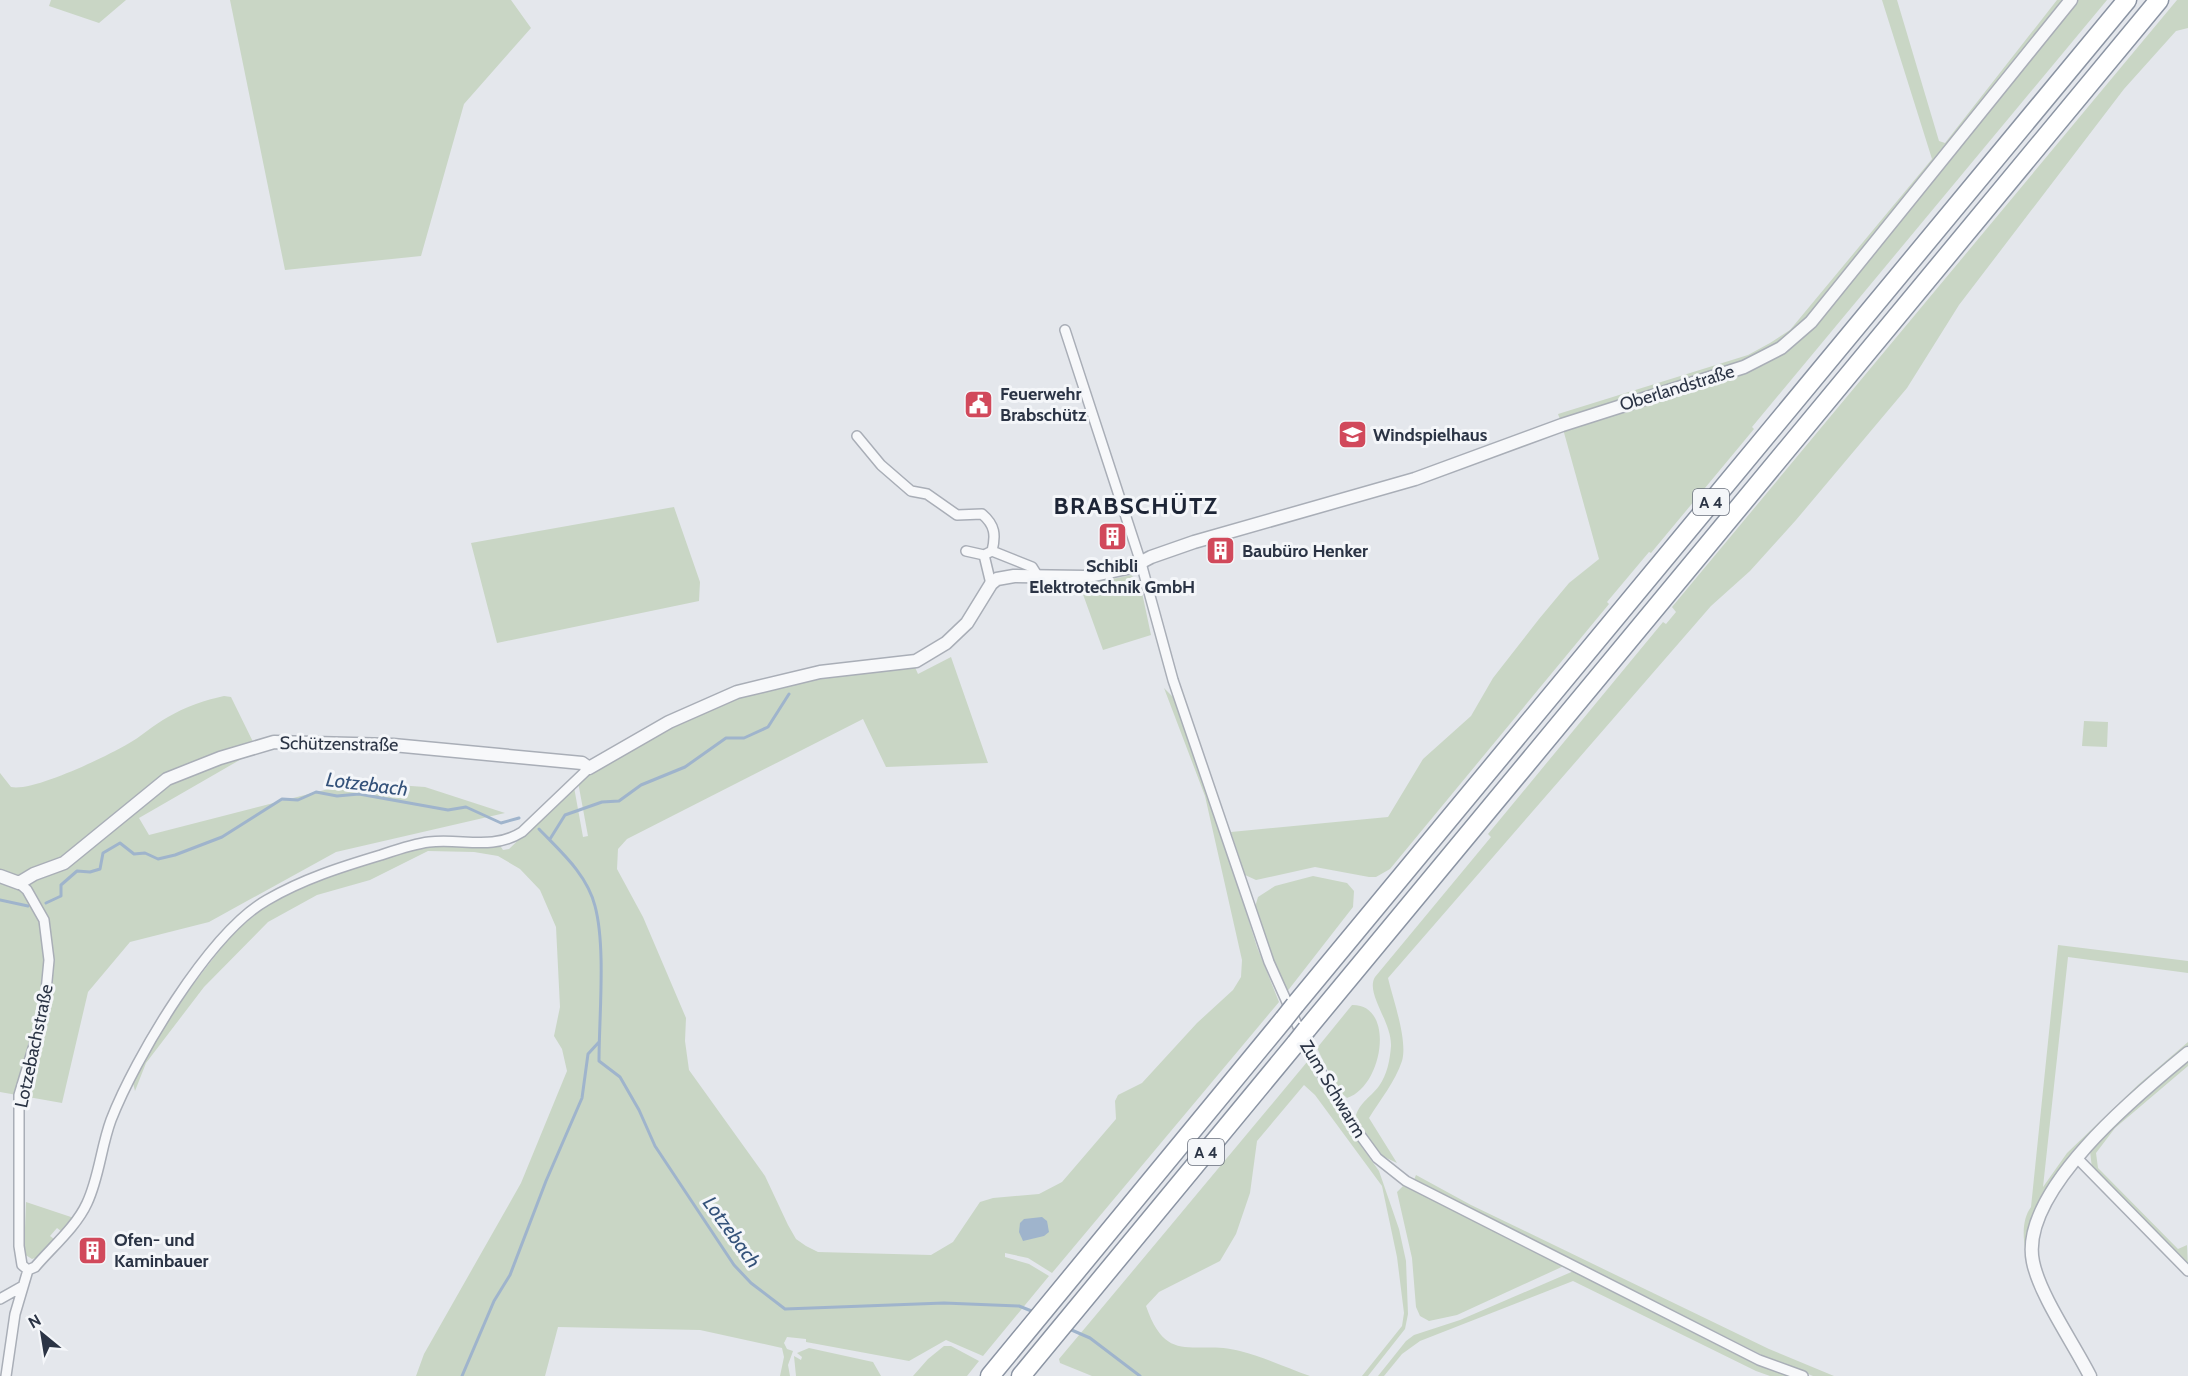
<svg xmlns="http://www.w3.org/2000/svg" width="2188" height="1376" font-family="Cabin,sans-serif">
<rect width="100%" height="100%" fill="#e4e7ec"/>
<path fill="#c9d6c5" d="M51,0H126L99,23L49,6Z
M230,0H511L531,28L464,104L421,256L285,270Z
M1882,0H1897L1939,141L1945,143L2057,0H2064L1834,287L1795,332L1759,357L1561,422L1558,414L1748,355L1770,343L1790,330L1932,159Z
M2077,0H2107L1752,427L1754,429L1651,553L1649,552L1607,602L1609,604L1390,869L1376,877H1369L1315,867L1256,880L1245,875L1231,832L1388,817L1423,759L1471,716L1493,678L1539,619L1569,583L1599,559L1563,429L1745,372L1764,365L1786,351L1811,329Z
M2177,0H2188V28L2176,31L2124,89L1959,305L1907,388L1796,520L1750,571L1711,606L1388,978C1393,999 1408,1041 1402,1061C1395,1082 1380,1100 1369,1118L1397,1163L1380,1155L1355,1120C1357,1104 1370,1098 1379,1086C1387,1075 1390,1060 1391,1046C1392,1022 1365,993 1375,977L1491,837L1488,834L1663,622L1666,624L1676,612L1672,607Z
M674,507L700,582L699,601L497,643L471,543Z
M1131,575L1140,583L1151,635L1103,650L1080,586Z
M951,657L988,763L886,767L863,719L627,839L618,849L617,869L643,917L686,1018L685,1041L689,1070L765,1176L788,1225L796,1239L806,1246L818,1252L931,1255L953,1242L980,1202L993,1198L1039,1194L1062,1182L1116,1119L1115,1101L1118,1095L1142,1083L1197,1023L1233,990L1241,977L1242,960L1205,796L1164,688L1175,699L1224,841L1257,947L1279,1002L1052,1273L1028,1258L1005,1253V1257L1029,1264L1049,1276L983,1356L946,1340L909,1361L806,1342V1339L787,1337L784,1343L787,1349L793,1351L788,1365L790,1376H780L784,1357L782,1348L700,1330L558,1327L545,1376H416L424,1354L521,1183L567,1071L562,1049L554,1036L560,1007L556,927L540,890L520,869L498,856L474,852L428,851L370,880L317,895L268,922L204,987L146,1063L135,1091L132,1079L146,1054L191,987L233,933L270,903L306,883L419,847L446,845L501,847L503,850L509,849L574,787L583,837L588,836L578,782C629,749 681,717 738,696C793,675 856,673 914,665L918,674Z
M224,696L231,697L257,750L139,818L149,835L356,782L425,787L505,813L336,852L209,922L130,942L88,992L62,1103L0,1092V773L11,787C33,792 105,757 126,745C141,737 153,725 168,717C185,707 205,700 224,696Z
M2084,721L2108,722L2107,747L2082,746Z
M1313,876L1347,883L1354,891L1353,907L1286,993L1255,907L1258,897L1275,886Z
M2058,945L2188,961V973L2068,957L2043,1187L2067,1153L2139,1084L2188,1042V1048L2077,1151H2073L2069,1156L2070,1161C2052,1183 2031,1206 2028,1236C2025,1260 2074,1349 2086,1376H2082C2063,1340 2003,1245 2031,1207Z
M1352,1005C1396,1004 1383,1087 1347,1098L1337,1089L1317,1048Z
M2188,1058V1066L2115,1128L2096,1153L2098,1168L2178,1249L2187,1245L2188,1268L2092,1168L2090,1151L2113,1124Z
M1307,1062L1348,1127L1379,1171L1399,1229L1406,1261L1408,1314L1405,1329L1368,1376H1362L1402,1326L1404,1313L1397,1257L1382,1186L1315,1095L1304,1085L1257,1141L1250,1193L1236,1234L1220,1261L1159,1292L1146,1306C1167,1367 1194,1339 1240,1351C1264,1357 1287,1368 1310,1376H1092L1060,1363L1059,1359C1142,1260 1223,1163 1307,1062Z
M1416,1175L1471,1205L1769,1349L1834,1376H1813L1764,1356L1414,1180Z
M1403,1186L1410,1188L1566,1265L1457,1315L1429,1321L1420,1316L1416,1307L1412,1258L1397,1192Z
M26,1202L74,1218L61,1231L57,1228L50,1236L54,1239L38,1257L32,1259L24,1254Z
M1576,1270L1791,1376H1770L1756,1371L1573,1281L1420,1341L1402,1354L1384,1376H1378L1406,1341L1414,1335L1460,1320Z
M944,1346H951L979,1361L967,1376H913L928,1359Z
M809,1348L873,1362L881,1376H796L794,1356L801,1360L802,1357L797,1353Z"/>
<path fill="#9fb4cc" d="M1042,1217L1047,1221L1049,1232L1044,1236L1023,1241L1019,1232L1020,1223L1024,1219Z"/>
<g fill="none" stroke-linecap="round" stroke-linejoin="round">
<path stroke="#9fb4cc" stroke-width="3" d="M539,829C560,851 587,874 595,906C606,947 599,1017 599,1061L620,1077L639,1110L655,1146L734,1265L751,1283L785,1309L944,1303L1019,1306L1034,1312
M550,839L565,815L602,802L619,801L641,785L685,767L726,738H744L768,727L789,694
M0,900L28,906
M46,903L61,896V885L77,871L90,872L100,869L103,853L120,843L134,854L145,853L158,859L175,855L222,837L282,799L298,800L316,792L337,796L359,794L448,810L466,807L501,823L519,818
M1067,1328L1090,1338L1140,1376
M462,1376L494,1301L510,1275L546,1181L582,1098L588,1054L599,1042"/>
<defs>
<path id="minor" d="M1065,330L1141,563L1173,680L1269,962L1312,1058L1358,1132L1377,1158L1406,1181L1759,1360L1803,1376
M857,436L881,465L911,491L927,494L957,515L982,514C995,525 996,535 992,551
M966,551L984,555
M991,584L984,555L992,551L1032,567L1037,575
M19,883L27,890L44,920L49,960L44,1012L19,1095V1246L22,1265L28,1270
M2077,1158L2188,1271
M0,1299L23,1286
M6,1376L15,1314L28,1270L35,1267C52,1247 76,1227 87,1203C99,1178 101,1147 111,1120C135,1058 209,933 267,900C303,879 341,867 381,855C396,850 413,844 429,842C462,838 492,851 522,832L589,768"/>
<path id="tertiary" d="M0,876L19,883L34,874L64,863L167,779L220,758L274,742L393,745L582,763L589,768L669,722L737,692L820,672L916,661L946,643L967,623L991,584L997,579L1014,576L1085,577L1132,567L1151,557L1194,542L1415,479L1562,425L1744,367L1781,348L1811,322L2071,0
M2090,1376C2074,1344 2040,1296 2033,1262C2018,1192 2139,1093 2188,1053"/>
<path id="motorway" d="M1295,1005L2127,0
M1307,1029L2159,0
M990,1376L1284,1019
M1021,1376L1296,1043"/>
</defs>
<use href="#minor" stroke="#a9aeb7" stroke-width="12"/>
<use href="#tertiary" stroke="#a9aeb7" stroke-width="15"/>
<use href="#motorway" stroke="#8b94a3" stroke-width="21"/>
<use href="#minor" stroke="#f7f8fa" stroke-width="9"/>
<use href="#tertiary" stroke="#f7f8fa" stroke-width="12"/>
<use href="#motorway" stroke="#fff" stroke-width="18"/>
<defs>
<path id="motorway-bridge" d="M1284,1019L1295,1005
M1296,1043L1307,1029"/>
</defs>
<use href="#motorway-bridge" stroke="#8b94a3" stroke-width="21" stroke-linecap="butt"/>
<use href="#motorway-bridge" stroke="#fff" stroke-width="18"/>
</g>
<defs>
<symbol id="civic-square" viewBox="-11 -11 22 22"><rect x="-9" y="-9" width="18" height="18" rx="4" fill="#d1495b" stroke="#f4f6f9"/><path d="M-.6-6.5H3V-4.5H.6V-3L4-1V1h2V6H-6V1h2V-1L-.6-3ZM-1.2 2.5V6h2.4V2.5Z" fill="#fff"/></symbol>
<symbol id="school-square" viewBox="-11 -11 22 22"><rect x="-9" y="-9" width="18" height="18" rx="4" fill="#d1495b" stroke="#f4f6f9"/><path d="M0-5L7-2L0 1L-7-2ZM-4 1L0 2.5L4 1V4Q0 6-4 4Z" fill="#fff"/></symbol>
<symbol id="building-square" viewBox="-11 -11 22 22"><rect x="-9" y="-9" width="18" height="18" rx="4" fill="#d1495b" stroke="#f4f6f9"/><path d="M-4-6H4V6H1V3H-1V6H-4ZM-2.5-4.3h1.7v1.8h-1.7ZM.8-4.3h1.7v1.8H.8ZM-2.5-1h1.7V.8h-1.7ZM.8-1h1.7V.8H.8Z" fill="#fff"/></symbol>
</defs>
<g fill-rule="evenodd">
<use href="#civic-square" x="962" y="388" width="33" height="33"/>
<use href="#school-square" x="1336" y="418" width="33" height="33"/>
<use href="#building-square" x="1096" y="520" width="33" height="33"/>
<use href="#building-square" x="1204" y="534" width="33" height="33"/>
<use href="#building-square" x="76" y="1234" width="33" height="33"/>
</g>
<g text-anchor="middle" dominant-baseline="central" stroke-width="6" stroke-linejoin="round" paint-order="stroke">
<g fill="#f4f6f9" stroke="#676e7b" stroke-width="1.5">
<rect x="1693" y="489" width="36" height="26" rx="4.5"/>
<rect x="1188" y="1139" width="36" height="26" rx="4.5"/>
</g>
<g font-size="16" font-weight="bold" fill="#2b3445">
<text x="1711" y="502">A 4</text>
<text x="1206" y="1152">A 4</text>
</g>
<g font-size="18" fill="#2b3445" stroke="#f4f6f9">
<text transform="translate(1677 388) rotate(-17)">Oberlandstraße</text>
<text transform="translate(339 744) rotate(1)">Schützenstraße</text>
<text transform="translate(34 1046) rotate(-78)">Lotzebachstraße</text>
<text transform="translate(1333 1089) rotate(59)">Zum Schwarm</text>
</g>
<g font-size="18" font-weight="bold" fill="#2b3445" stroke="#f4f6f9" text-anchor="start">
<text x="1000" y="394">Feuerwehr<tspan x="1000" dy="21">Brabschütz</tspan></text>
<text x="1373" y="435">Windspielhaus</text>
<text x="1242" y="551">Baubüro Henker</text>
<text x="1112" y="566" text-anchor="middle">Schibli<tspan x="1112" dy="21">Elektrotechnik GmbH</tspan></text>
<text x="114" y="1240">Ofen- und<tspan x="114" dy="21">Kaminbauer</tspan></text>
</g>
<g font-size="20" font-style="italic" fill="#34527a" stroke="#f4f6f9">
<text transform="translate(367 784) rotate(7)">Lotzebach</text>
<text transform="translate(732 1232) rotate(54)">Lotzebach</text>
</g>
<g font-size="24" font-weight="bold" letter-spacing="1.5" fill="#1d2536" stroke="#f4f6f9">
<text x="1136" y="505">BRABSCHÜTZ</text>
</g>
</g>
<g transform="translate(42 1334) rotate(330)" stroke="#f4f6f9" stroke-width="4.5" paint-order="stroke">
<path d="M0-4.5L10 22L0 15L-10 22Z" fill="#2b3445"/>
<text y="-9" font-size="16" font-weight="bold" text-anchor="middle" fill="#2b3445">N</text>
</g>
</svg>
